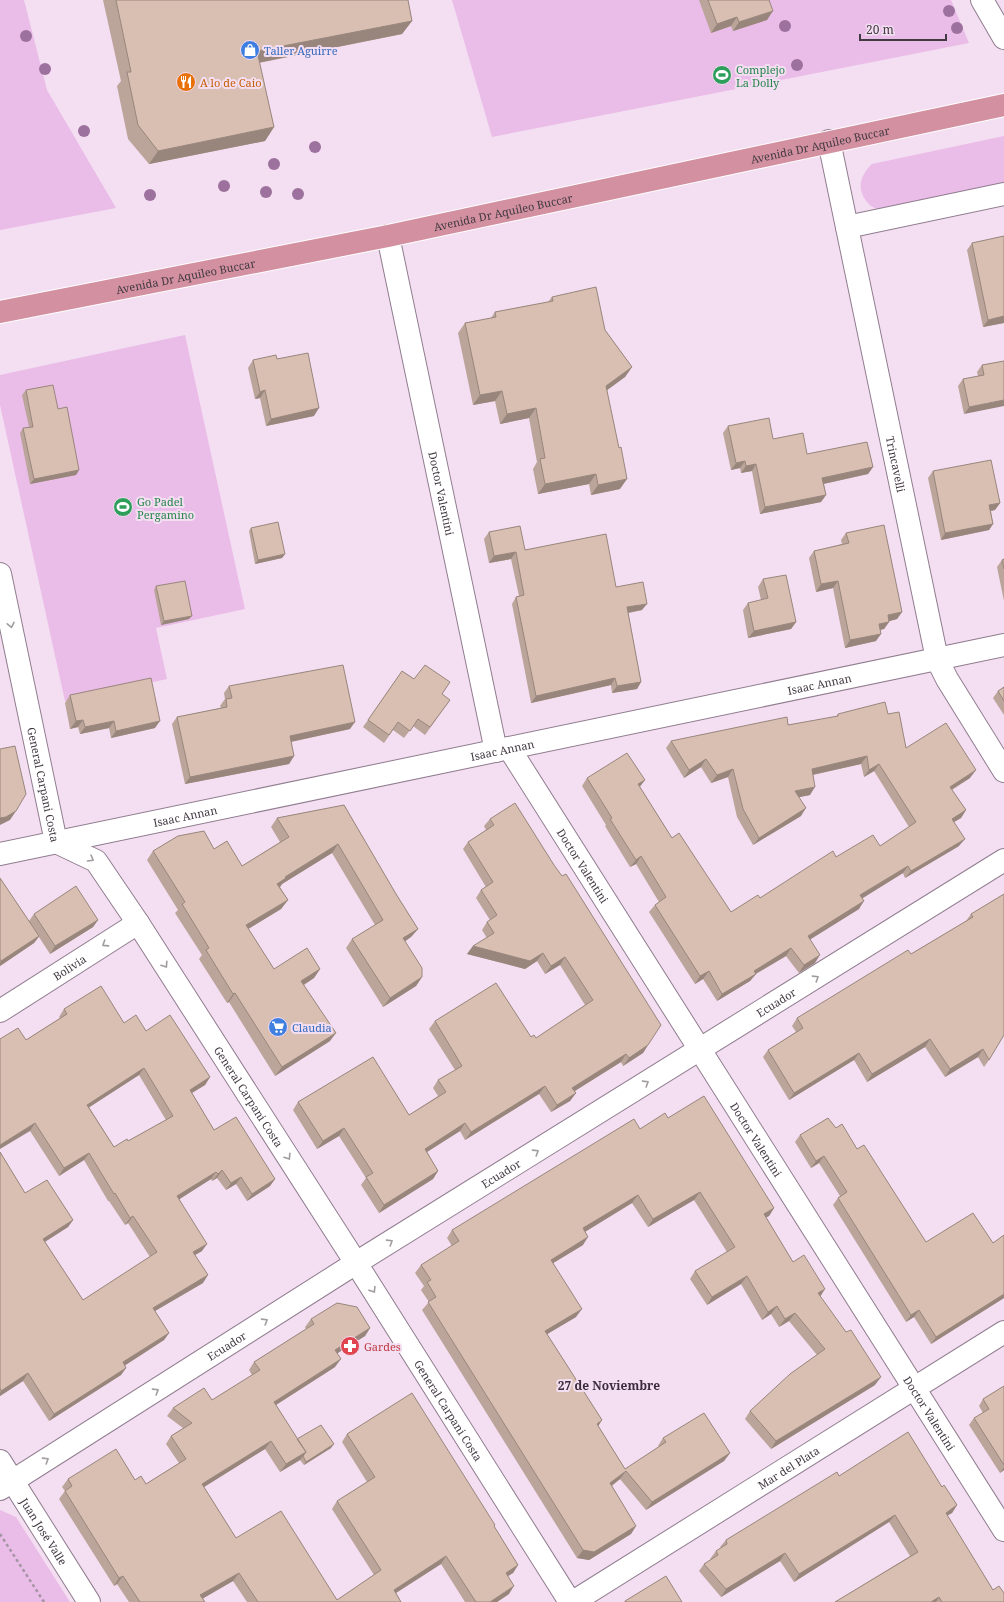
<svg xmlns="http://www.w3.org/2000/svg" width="1004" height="1602" font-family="'Noto Serif',serif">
<rect width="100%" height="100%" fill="#f4def2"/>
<path fill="#eabce8" d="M0,0H24L47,90L116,208L0,230Z
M452,0H951L969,43L492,137Z
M1004,136V186L882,211C877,209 871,207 868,203C856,190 860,175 872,164Z
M185,335L245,609L156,628L167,679L65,701L0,405V375Z
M0,1510L16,1517L70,1602H0Z"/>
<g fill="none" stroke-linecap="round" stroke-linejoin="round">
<defs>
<g id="minor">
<path d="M982,0L1004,38"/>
<path id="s1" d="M829,141L937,659L947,679L1004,771"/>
<path d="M847,227L1004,194"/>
<path id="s2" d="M388,236L496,751"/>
<path id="s3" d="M0,574L56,842"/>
<path id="s4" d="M509,748L1004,1530"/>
<path id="s5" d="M56,842L96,861L138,923L356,1263L570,1602"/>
<path id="s6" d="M0,854L1004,645"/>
<path id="s7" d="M0,1011L138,923"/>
<path id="s8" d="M0,1461L89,1602"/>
<path id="s9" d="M0,1489L356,1263L1004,860"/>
<path id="s10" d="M573,1602L1004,1332"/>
</g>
<g id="trunk">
<path id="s11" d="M0,312L388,236L1004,105"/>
</g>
</defs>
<use href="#minor" stroke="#907d8f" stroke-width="24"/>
<use href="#trunk" stroke="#fff" stroke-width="24"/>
<path stroke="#a595a4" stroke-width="2.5" stroke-dasharray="3 3" stroke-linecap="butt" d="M0,1534L44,1602"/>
<use href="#minor" stroke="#fff" stroke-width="22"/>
<use href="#trunk" stroke="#d390a0" stroke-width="22"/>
</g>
<g fill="#9d719d">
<circle cx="949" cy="11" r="6"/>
<circle cx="785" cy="26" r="6"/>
<circle cx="957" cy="28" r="6"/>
<circle cx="26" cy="36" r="6"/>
<circle cx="797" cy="65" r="6"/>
<circle cx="45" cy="69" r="6"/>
<circle cx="84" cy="131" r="6"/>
<circle cx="315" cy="147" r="6"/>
<circle cx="274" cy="164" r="6"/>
<circle cx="224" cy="186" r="6"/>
<circle cx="266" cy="192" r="6"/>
<circle cx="298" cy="194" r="6"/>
<circle cx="150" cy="195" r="6"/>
</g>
<path fill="#bba499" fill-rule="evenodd" d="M103,0H408L412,21L402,34L259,63L274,127L265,141L149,164L128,139L117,86L121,81Z
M699,0H769L767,20L733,31L731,26L711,33Z
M1004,236V323L983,327L967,250L972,243Z
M552,297L605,330L632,367L625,377L607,390L620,489L591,495L589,484L538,494L533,469L537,462L529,418L500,424L495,401L473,405L458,333L465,323L491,318L495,312L548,302Z
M253,360L314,416L266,426L260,398L255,399L248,368Z
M1004,361L964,414L958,386L963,379L978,376L977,372L982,365Z
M26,390L58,409L79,470L76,475L30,484L20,433L23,428L29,427L22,395Z
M728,426L773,439L807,454L873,467L868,474L824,484L826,495L821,502L760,514L752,471L741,473L740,468L731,470L723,433Z
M933,471L1000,503L995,510L991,511L993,524L989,530L941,540L928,478Z
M251,528L285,554L282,558L255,564L249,531Z
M489,532L525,550L616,587L642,610L628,613L641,682L637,689L612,693L611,685L531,703L512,604L516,597L519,596L511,559L489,563L484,539Z
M846,533L902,612L897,619L889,621V622L884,629L880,630L876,641L845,648L833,588L816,592L809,558L814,551L842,544L841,540Z
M1004,559V601L997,567L1002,560Z
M763,579L796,622L791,629L748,638L743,610L748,603L761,600L758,587Z
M156,586L189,619L161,625L154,590Z
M402,671L414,679L442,694L450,700L425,735L413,726L404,738L393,730L384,743L363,727Z
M229,686L350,729L291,742L294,756L289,764L185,784L172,724L177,717L221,708L220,706L225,699L224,693Z
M1004,687V715L993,698L998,691Z
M70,695L155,728L111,738L109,728L80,734L78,727L70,729L65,703Z
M838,714H888L906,748L970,778L952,790L966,810L961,818L954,822L959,846L905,878L903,873L862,898L859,909L810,939L815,963L799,973L786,956L756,974L750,981L717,1001L703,979L695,984L649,912L655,905L659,902L636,864L630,867L605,826L606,825L582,786L587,778L640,787L672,838L731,912L760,898L836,857L880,846L909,827L874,771L864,777L861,764L813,775L810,795L799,797L801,816L753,845L737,817L728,777L711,783L701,767L684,778L666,748L671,741L788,725L836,717Z
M344,805L396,894L418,929L411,937L405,941L422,977L416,986L383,1007L346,948L352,939L375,925L332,853L282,884L280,887L288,900L281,909L248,929L274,969H320L314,978L304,985L330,1041L275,1076L229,1002L227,1003L199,959L202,955L175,913L178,910L147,860L153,851L214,849L242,866L280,842L271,827L277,818Z
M490,819L648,1045L643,1053L623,1066L621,1062L574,1091L576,1093L570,1101L551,1112L539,1094L465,1140L460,1131L427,1152L438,1171L433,1179L379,1213L361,1185L366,1178L339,1136L317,1149L293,1110L298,1102L409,1115L438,1096L433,1088L438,1080L455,1070L429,1029L435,1021L531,1037L536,1038L585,1005L560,965L545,974L537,961L525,969L467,954L473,946L487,938L482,930L487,922L490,920L476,898L481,890L486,887L463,849L468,842L486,830L484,826Z
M0,878L29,921L34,914L98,920L93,927L50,954L39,937L34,943L0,966Z
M1004,894L989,1060L984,1067L978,1057L945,1077L925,1047L867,1082L854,1060L789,1100L763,1057L768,1050L796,1032L792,1026L797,1018L911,954L966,921L971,914Z
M64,1009L124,1023L146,1031L210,1077L205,1085L192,1093L214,1130L275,1179L270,1186L247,1201L236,1184L226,1190L217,1178L212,1181L211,1179L179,1199L202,1251L195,1255L203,1283L155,1311L169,1333L164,1340L125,1365L126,1368L121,1375L49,1421L23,1381L0,1396V1152L25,1193L73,1220L68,1227L45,1242L83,1300L150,1257L128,1223L125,1225L109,1201H108L84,1160L59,1176L30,1131L26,1040L60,1018L59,1017ZM139,1075L166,1120L128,1141L114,1147L89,1107Z
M668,1118L774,1208L769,1216L766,1217L793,1262L820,1296L875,1385L771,1449L745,1419L750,1411L817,1355L789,1321L779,1327L771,1314L762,1320L741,1284L707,1305L690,1279L695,1271L727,1252L694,1200L648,1227L632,1203L585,1232L583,1245L553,1263L576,1317L547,1334L602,1420L598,1426L625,1469L659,1447L658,1446L663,1438L730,1453L724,1461L646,1510L620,1479L612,1486L636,1526L631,1534L589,1560L577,1558L422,1310L429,1302L421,1290L424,1286L415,1273L421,1265L452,1246L447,1238L452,1230L640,1129Z
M836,1128L857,1149L926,1242L993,1243L1004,1235V1298L931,1344L914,1317L906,1322L833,1205L838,1198L840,1196L819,1163L811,1168L795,1142L800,1135Z
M311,1319L370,1328L365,1336L337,1353L335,1367L276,1405L297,1439L331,1448L304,1465L300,1460L280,1472L265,1449L204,1487L236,1538L337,1600L374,1575L332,1509L337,1501L367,1482L342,1442L347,1434L495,1525L494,1527L518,1565L513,1573L508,1576L509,1594L497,1602H465L441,1564L396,1593L401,1602H247L233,1581L203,1598L205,1602H129L117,1584L114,1586L59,1499L65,1491L62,1487L68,1479L135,1480L146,1484L179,1463L166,1444L171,1436L183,1428L167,1416L173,1408L212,1400L252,1375L249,1370L254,1362L306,1329L305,1327Z
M1004,1386V1470L1000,1473L969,1425L974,1418L983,1413L979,1406L983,1399Z
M839,1476L942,1487L957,1505L952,1513L947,1515L993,1590L1004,1602H835L910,1556L889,1522L794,1582L780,1561L721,1597L699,1571L704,1564L711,1560L710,1559L716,1551L721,1548L720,1547L726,1540Z"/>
<path fill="#98867d" d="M773,11L767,20L733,31L739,22Z
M737,17L731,26L711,33L717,24Z
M412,21L402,34L247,65L257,51Z
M274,127L265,141L149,164L158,151Z
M1004,316V323L983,327L988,320Z
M632,367L625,377L599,396L606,386Z
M265,390L260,398L255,399L260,392Z
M502,391L495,401L473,405L480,395Z
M1004,400V406L964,414L969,407Z
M319,408L314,416L266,426L271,419Z
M536,408L529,418L500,424L507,414Z
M745,461L740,468L731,470L736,463Z
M756,464L752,471L741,473L746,466Z
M873,467L868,474L818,485L822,478Z
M79,470L76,475L30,484L34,479Z
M596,474L589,484L538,494L545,484Z
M627,479L620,489L591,495L598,485Z
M826,495L821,502L760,514L765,507Z
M1000,503L995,510L985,512L989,505Z
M993,524L989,530L941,540L945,533Z
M516,552L511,559L489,563L494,556Z
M285,554L282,558L255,564L258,560Z
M838,581L833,588L816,592L821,584Z
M647,604L642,610L622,614L627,607Z
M902,612L897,619L883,623L888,615Z
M192,616L189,619L161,625L164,621Z
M796,622L791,629L748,638L754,631Z
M889,622L884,629L874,631L879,624Z
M881,634L876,641L845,648L850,640Z
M615,678L611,685L531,703L536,696Z
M641,682L637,689L612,693L617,686Z
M83,720L78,727L70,729L76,721Z
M114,721L109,728L80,734L85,727Z
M160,721L155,728L111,738L116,731Z
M355,722L350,729L285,743L290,736Z
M294,756L289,764L185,784L190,777Z
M867,756L861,764L807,776L812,769Z
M706,759L701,767L684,778L689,770Z
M879,764L874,771L864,777L869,770Z
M733,769L728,777L711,783L717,775Z
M976,770L970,778L944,794L950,787Z
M645,780L639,788L638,784Z
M815,787L810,795L790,799L795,791Z
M806,808L801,816L753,845L759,838Z
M966,810L961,818L947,826L952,819Z
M16,811L10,820L0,825V818Z
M965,839L959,846L905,878L911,871Z
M338,844L332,853L282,884L280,887L277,884L285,877Z
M641,856L636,864L630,867L636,860Z
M908,866L903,873L855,903L860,895Z
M288,900L281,909L240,934L246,925Z
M864,901L859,909L803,944L808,936Z
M98,920L93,927L50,954L55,946Z
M418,929L411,937L397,947L403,938Z
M39,936L34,943L0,966V963L1,961Z
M473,946L543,953L537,961L525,969L467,954Z
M791,948L786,956L748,978L754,971Z
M820,955L815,963L799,973L804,965Z
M565,957L560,965L545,974L551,966Z
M320,969L314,978L295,990L301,981Z
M709,971L703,979L695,984L700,976Z
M756,974L750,981L717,1001L722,994Z
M422,977L416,986L383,1007L390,998Z
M235,993L229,1002L227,1003L233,994Z
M336,1033L330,1041L275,1076L282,1067Z
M930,1039L925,1047L867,1082L872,1074Z
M648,1045L643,1053L623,1066L629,1058Z
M983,1049L978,1057L945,1077L950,1069Z
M859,1053L854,1060L789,1100L794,1093Z
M626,1054L621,1062L567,1096L572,1088Z
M144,1068L139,1075L82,1112L87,1105Z
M210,1077L205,1085L185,1097L190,1090Z
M545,1086L539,1094L465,1140L471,1132Z
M576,1093L570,1101L551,1112L557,1105Z
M35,1123L30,1131L0,1149V1145Z
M465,1123L460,1131L419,1157L425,1149Z
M344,1128L339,1136L317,1149L323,1141Z
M89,1153L84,1160L59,1176L64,1168Z
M824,1156L819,1163L811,1168L816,1161Z
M222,1170L217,1178L212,1181L218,1174Z
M438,1171L433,1179L379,1213L384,1205Z
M216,1172L211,1179L172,1204L177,1196Z
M241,1177L236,1184L226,1190L231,1183Z
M275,1179L270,1186L247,1201L252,1194Z
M700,1192L694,1200L648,1227L653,1219Z
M638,1195L632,1203L578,1236L583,1228Z
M774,1208L769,1216L758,1222L764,1214Z
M133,1216L128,1223L125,1225L130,1218Z
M73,1220L68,1227L38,1246L43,1239Z
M588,1237L583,1245L545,1268L551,1260Z
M207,1244L202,1251L188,1259L193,1252Z
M208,1275L203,1283L148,1315L153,1308Z
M747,1276L741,1284L707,1305L712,1297Z
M825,1289L820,1297L818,1293Z
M1004,1294V1298L931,1344L936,1337Z
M777,1306L771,1314L762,1320L768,1312Z
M582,1309L576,1317L539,1339L545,1331Z
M919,1310L914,1317L906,1322L911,1315Z
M795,1313L789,1321L779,1327L785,1319Z
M370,1328L365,1336L330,1358L335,1350Z
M169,1333L164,1340L118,1370L123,1362Z
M341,1359L335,1367L268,1410L274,1402Z
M126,1368L121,1375L49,1421L54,1414Z
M28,1373L23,1381L0,1396V1393L1,1391Z
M881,1377L875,1385L771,1449L776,1441Z
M602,1420L597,1428V1424Z
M271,1441L265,1449L196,1492L202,1484Z
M334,1444L331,1448L304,1465L306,1462Z
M306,1452L300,1460L280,1472L286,1464Z
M730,1453L724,1461L646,1510L652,1502Z
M1004,1467V1470L1000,1473Z
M626,1471L620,1479L604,1491L610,1483Z
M957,1505L952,1513L940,1520L946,1513Z
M895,1515L889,1522L794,1582L799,1574Z
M636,1526L631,1534L589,1560L577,1558L583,1550Z
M785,1553L780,1561L721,1597L726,1589Z
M446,1556L441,1564L388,1598L394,1590Z
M518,1565L513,1573L500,1581L506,1573Z
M239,1573L233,1581L197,1602L200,1595Z
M123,1576L117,1584L114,1586L119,1578Z
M514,1586L509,1594L497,1602H490Z
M939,1597L936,1602H931Z"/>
<path fill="#d9bfb2" stroke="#98867d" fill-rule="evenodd" d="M116,0H408L412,21L257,51L274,127L158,151L138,125L127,72H131Z
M708,0H769L773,11L739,22L737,17L717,24Z
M1004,236V316L988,320L972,243Z
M596,287L605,330L632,367L606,386L619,448L621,447L627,479L598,485L596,474L545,484L540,459L545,458L536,408L507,414L502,391L480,395L465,323L496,317L495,312L553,301L552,297Z
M308,353L319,408L271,419L265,390L260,392L253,360L276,355L277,359Z
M1004,361V400L969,407L963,379L984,375L982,365Z
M53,385L58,409L67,407L79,470L34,479L23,428L33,427L26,390Z
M769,418L773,439L803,433L807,454L867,442L873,467L822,478L826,495L765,507L756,464L746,466L745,461L736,463L728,426Z
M991,460L1000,503L989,505L993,524L945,533L933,471Z
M278,522L285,554L258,560L251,528Z
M884,525L902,612L888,615L889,622L879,624L881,634L850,640L838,581L821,584L814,551L849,543L846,533Z
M520,526L525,550L606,534L616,587L643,582L647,604L627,607L641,682L617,686L615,678L536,696L516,597L524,595L516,552L494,556L489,532Z
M1004,559V569L1002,560Z
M786,575L796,622L754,631L748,603L768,598L763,579Z
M185,581L192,616L164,621L156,586Z
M343,665L355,722L290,736L294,756L190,777L177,717L227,707L226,699L232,698L229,686Z
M425,665L450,682L442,694L450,700L430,727L418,719L410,731L398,722L389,735L368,720L402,671L414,679Z
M151,678L160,721L116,731L114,721L85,727L83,720L76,721L70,695Z
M1004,687V701L998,691Z
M885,702L888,714L899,712L906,748L946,723L976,770L950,787L966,810L952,819L965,839L911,871L908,866L860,895L864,901L808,936L820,955L804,965L791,948L754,971L756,974L722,994L709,971L700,976L655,905L666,897L641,856L636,860L610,819L612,818L587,778L627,753L645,780L638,784L672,838L679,833L731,912L758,895L760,898L833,851L836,857L873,835L880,846L916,822L879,764L869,770L867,756L812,769L815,787L795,791L806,808L759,838L743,809L733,769L717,775L706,759L689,770L671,741L787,717L788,725L838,716V714Z
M15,746L26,794L16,811L6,817L0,818V749Z
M515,803L554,865L562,876L566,874L661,1025L648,1045L629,1058L626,1054L572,1088L576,1093L557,1105L545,1086L471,1132L465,1123L425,1149L438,1171L384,1205L366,1177L373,1173L344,1128L323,1141L298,1102L373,1057L409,1115L446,1092L438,1080L462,1066L435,1021L496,983L531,1037L534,1035L536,1038L593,1000L565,957L551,966L543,953L530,961L473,946L494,933L487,922L497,915L481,890L493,882L468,842L494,825L490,819Z
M344,805L396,894L418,929L403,938L422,968V977L390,998L352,939L383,920L338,844L285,877L286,878L277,884L288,900L246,925L274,969L307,948L320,969L301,981L336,1033L282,1067L235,993L233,994L206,950L209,948L182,904L185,902L153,851L178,836L204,831L214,849L227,841L242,866L289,837L277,818Z
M0,878L39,936L1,961L0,959Z
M76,886L98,920L55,946L34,914Z
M1004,894V1035L989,1060L983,1049L950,1069L930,1039L872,1074L859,1053L794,1093L768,1050L803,1028L797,1018L908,950L911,954L973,917L971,914Z
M101,986L124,1023L136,1015L146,1031L170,1015L210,1077L190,1090L214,1130L236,1117L275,1179L252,1194L241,1177L231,1183L222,1170L218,1174L216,1172L177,1196L207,1244L193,1252L208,1275L153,1308L169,1333L123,1362L126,1368L54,1414L28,1373L1,1391L0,1388V1152L25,1193L47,1180L73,1220L43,1239L83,1300L157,1252L133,1216L130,1218L115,1193L114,1194L89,1153L64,1168L35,1123L0,1145V1039L18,1028L26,1040L67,1014L64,1009ZM144,1068L173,1116L128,1141L127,1139L114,1147L87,1105Z
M704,1096L774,1208L764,1214L793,1262L804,1255L825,1289L818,1293L846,1332L851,1330L881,1377L776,1441L750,1411L790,1374L825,1349L795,1313L785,1319L777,1306L768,1312L747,1276L712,1297L695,1271L735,1247L700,1192L653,1219L638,1195L583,1228L588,1237L551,1260L582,1309L545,1331L602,1420L597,1424L625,1469L666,1442L663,1438L704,1413L730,1453L652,1502L626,1471L610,1483L636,1526L594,1552L583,1550L428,1302L436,1297L427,1282L431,1280L421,1265L459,1241L452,1230L634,1119L640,1129L665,1113L668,1118Z
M828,1118L836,1128L842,1124L857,1149L864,1145L926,1242L973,1213L993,1243L1004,1235V1294L936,1337L919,1310L911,1315L838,1198L847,1192L824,1156L816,1161L800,1135Z
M337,1303L357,1307L370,1328L335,1350L341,1359L274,1402L306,1452L286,1464L271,1441L202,1484L236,1538L281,1511L337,1600L381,1570L337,1501L375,1477L347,1434L412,1393L495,1525L494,1526L518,1565L506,1573L514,1586L490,1602H476L446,1556L394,1590L401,1602H258L239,1573L200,1595L205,1602H140L123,1576L119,1578L65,1491L72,1486L68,1479L116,1449L135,1480L141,1476L146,1484L186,1459L171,1436L192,1423L173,1408L204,1388L212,1400L260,1370L254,1362L314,1324L311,1319Z
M1004,1386V1465L974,1418L989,1409L983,1399Z
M321,1425L334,1444L306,1462L303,1456L306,1452L297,1439Z
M908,1432L942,1487L944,1485L957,1505L946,1513L993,1590L999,1586L1004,1593V1602H942L939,1597L931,1602H835L918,1552L895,1515L799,1574L785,1553L726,1589L704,1564L718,1555L716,1551L727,1544L726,1540L837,1472L839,1476Z
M666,1576L682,1602H625V1601Z"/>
<defs><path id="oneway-chevron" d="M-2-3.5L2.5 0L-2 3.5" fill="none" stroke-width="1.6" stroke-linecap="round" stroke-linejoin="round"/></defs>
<g stroke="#a09ca0">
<use href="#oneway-chevron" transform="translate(11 625) rotate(78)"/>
<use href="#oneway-chevron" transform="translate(91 859) rotate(30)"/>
<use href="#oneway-chevron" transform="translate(105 944) rotate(147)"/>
<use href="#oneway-chevron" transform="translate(165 965) rotate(57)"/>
<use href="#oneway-chevron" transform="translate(816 978) rotate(-32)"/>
<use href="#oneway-chevron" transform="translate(646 1083) rotate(-32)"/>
<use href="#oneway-chevron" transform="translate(536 1152) rotate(-32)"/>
<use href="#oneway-chevron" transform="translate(288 1157) rotate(57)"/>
<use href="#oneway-chevron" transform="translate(390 1242) rotate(-32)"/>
<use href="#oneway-chevron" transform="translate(373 1290) rotate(58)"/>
<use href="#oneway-chevron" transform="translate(265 1321) rotate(-32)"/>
<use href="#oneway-chevron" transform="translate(156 1391) rotate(-32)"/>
<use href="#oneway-chevron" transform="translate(46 1460) rotate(-32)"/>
</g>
<defs>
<symbol id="shop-disc" viewBox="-11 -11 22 22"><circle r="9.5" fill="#3f7fe0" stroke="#f4def2"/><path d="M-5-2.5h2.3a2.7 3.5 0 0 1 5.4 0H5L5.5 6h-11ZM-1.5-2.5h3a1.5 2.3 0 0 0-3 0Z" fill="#fff"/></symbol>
<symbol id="stadium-disc" viewBox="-11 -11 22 22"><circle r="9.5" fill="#2e9e5b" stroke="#f4def2"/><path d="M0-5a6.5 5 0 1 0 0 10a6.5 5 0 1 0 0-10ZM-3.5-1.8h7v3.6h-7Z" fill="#fff"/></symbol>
<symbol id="restaurant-disc" viewBox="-11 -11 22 22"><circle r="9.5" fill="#e8710a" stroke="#f4def2"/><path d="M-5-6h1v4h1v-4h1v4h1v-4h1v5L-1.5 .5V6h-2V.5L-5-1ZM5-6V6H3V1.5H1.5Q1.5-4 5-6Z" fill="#fff"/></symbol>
<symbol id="supermarket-disc" viewBox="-11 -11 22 22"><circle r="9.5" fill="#3f7fe0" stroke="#f4def2"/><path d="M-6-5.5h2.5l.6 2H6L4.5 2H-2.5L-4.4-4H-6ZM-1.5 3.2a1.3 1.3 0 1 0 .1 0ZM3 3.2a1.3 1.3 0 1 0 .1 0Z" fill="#fff"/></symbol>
<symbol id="pharmacy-disc" viewBox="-11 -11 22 22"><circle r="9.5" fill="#e0444e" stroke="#f4def2"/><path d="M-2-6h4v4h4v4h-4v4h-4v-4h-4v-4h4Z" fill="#fff"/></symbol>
</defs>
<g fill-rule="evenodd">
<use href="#shop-disc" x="239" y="39" width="22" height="22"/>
<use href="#stadium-disc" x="711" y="64" width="22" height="22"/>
<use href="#restaurant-disc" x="175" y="71" width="22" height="22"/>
<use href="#stadium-disc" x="112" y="496" width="22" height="22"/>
<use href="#supermarket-disc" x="267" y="1016" width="22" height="22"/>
<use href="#pharmacy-disc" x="339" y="1335" width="22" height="22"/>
</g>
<g text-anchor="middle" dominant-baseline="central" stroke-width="4" stroke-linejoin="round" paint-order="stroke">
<g font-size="11" fill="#366cbe" stroke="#f4def2" text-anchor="start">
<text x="264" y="50">Taller Aguirre</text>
<text x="292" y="1027">Claudia</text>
</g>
<g font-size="11" fill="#27864d" stroke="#f4def2" text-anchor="start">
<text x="736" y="69">Complejo<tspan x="736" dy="13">La Dolly</tspan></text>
<text x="137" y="501">Go Padel<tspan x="137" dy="13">Pergamino</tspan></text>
</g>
<g font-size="11" fill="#c56008" stroke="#f4def2" text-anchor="start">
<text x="200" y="82">A lo de Caio</text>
</g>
<g font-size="11" fill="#423a42" stroke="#f4def2">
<text stroke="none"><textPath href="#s11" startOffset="837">Avenida Dr Aquileo Buccar</textPath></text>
<text stroke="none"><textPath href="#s11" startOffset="513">Avenida Dr Aquileo Buccar</textPath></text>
<text stroke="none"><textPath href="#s11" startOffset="189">Avenida Dr Aquileo Buccar</textPath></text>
<text stroke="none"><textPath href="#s1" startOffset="330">Trincavelli</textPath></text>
<text stroke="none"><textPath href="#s2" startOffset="263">Doctor Valentini</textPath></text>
<text stroke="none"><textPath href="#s6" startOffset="837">Isaac Annan</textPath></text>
<text stroke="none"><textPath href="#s6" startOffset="513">Isaac Annan</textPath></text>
<text stroke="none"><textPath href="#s3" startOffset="215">General Carpani Costa</textPath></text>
<text stroke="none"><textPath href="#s6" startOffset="189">Isaac Annan</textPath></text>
<text stroke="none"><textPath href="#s4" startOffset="139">Doctor Valentini</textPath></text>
<text stroke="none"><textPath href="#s7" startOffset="82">Bolivia</textPath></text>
<text stroke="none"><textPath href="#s9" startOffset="916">Ecuador</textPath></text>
<text stroke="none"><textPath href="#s5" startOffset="325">General Carpani Costa</textPath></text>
<text stroke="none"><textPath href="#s4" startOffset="463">Doctor Valentini</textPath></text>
<text stroke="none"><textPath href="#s9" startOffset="592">Ecuador</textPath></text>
<text stroke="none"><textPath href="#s9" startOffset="268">Ecuador</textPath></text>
<text stroke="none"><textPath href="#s5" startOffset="697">General Carpani Costa</textPath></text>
<text stroke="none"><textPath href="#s4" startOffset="787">Doctor Valentini</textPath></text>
<text stroke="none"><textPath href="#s10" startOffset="254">Mar del Plata</textPath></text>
<text stroke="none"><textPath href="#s8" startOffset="83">Juan José Valle</textPath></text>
</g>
<g font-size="11" fill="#be3a42" stroke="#f4def2" text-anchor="start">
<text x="364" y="1346">Gardes</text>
</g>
<g font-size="12" font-weight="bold" fill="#3b2b3b" stroke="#f4def2">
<text x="609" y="1385">27 de Noviembre</text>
</g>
</g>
<path d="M860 34v6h86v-6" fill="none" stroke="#423a42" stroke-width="2"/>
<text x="866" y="34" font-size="12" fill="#423a42" stroke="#f4def2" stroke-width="3" paint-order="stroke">20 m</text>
</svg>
